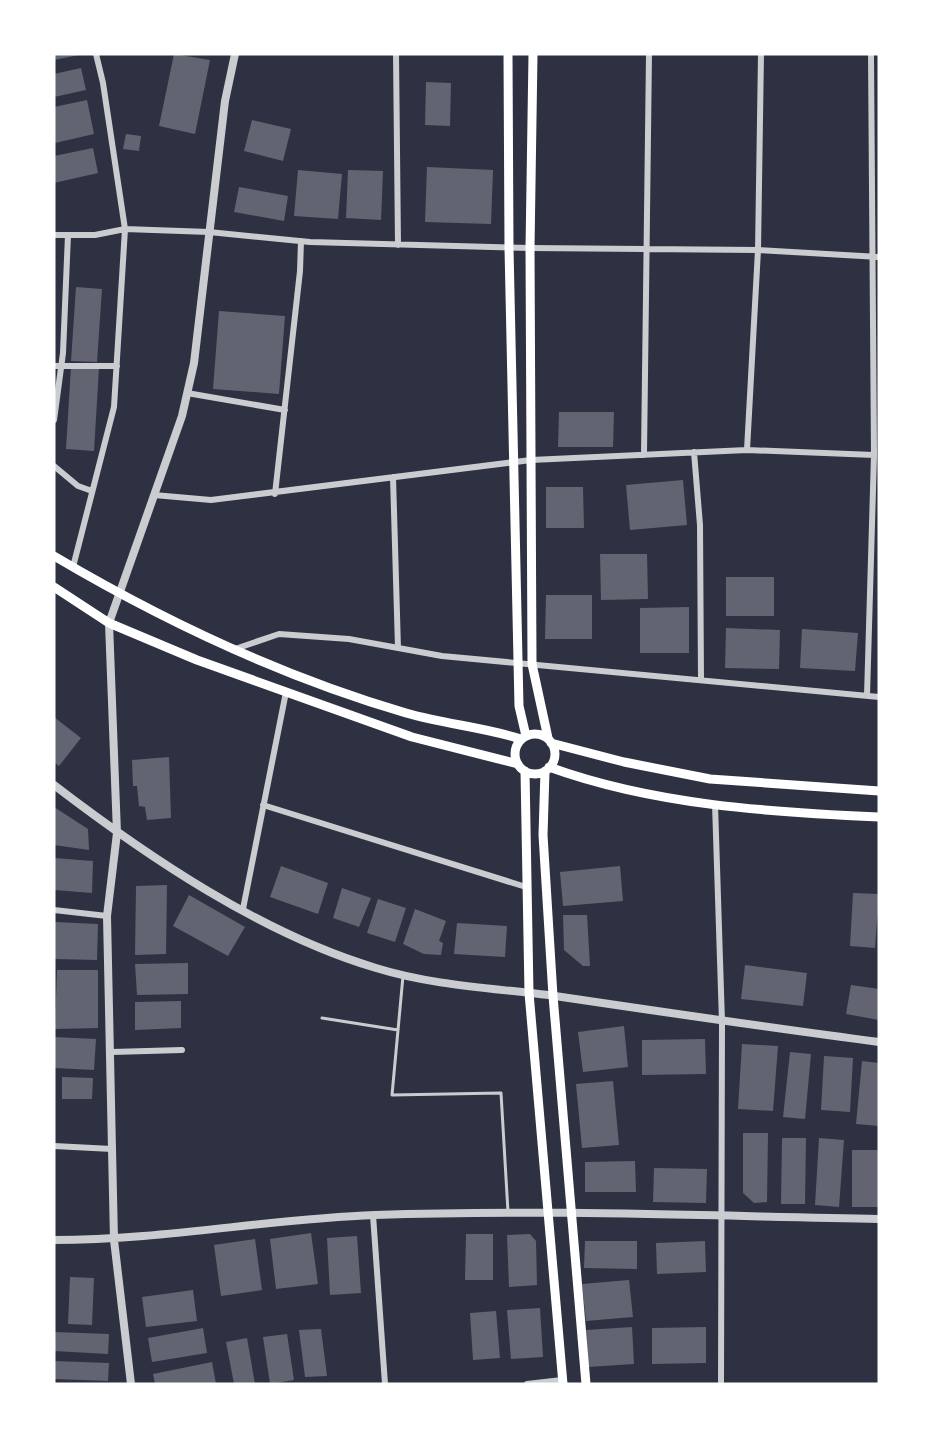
<svg xmlns="http://www.w3.org/2000/svg" width="933" height="1438" font-family="'DejaVu Sans',sans-serif">
<rect width="100%" height="100%" fill="#2d3142"/>
<path fill="#626471" d="M54,54H78L79,55L54,60Z
M174,54L210,60L195,134L159,126Z
M81,68L86,90L54,97V74Z
M426,82L451,83L450,126L425,125Z
M87,100L94,134L55,143L54,107Z
M252,120L291,129L283,161L244,151Z
M126,134L141,136L139,151L123,149Z
M93,148L98,173L54,183V156Z
M427,167L493,170L491,224L425,222Z
M298,170L342,174L338,219L294,216Z
M348,170L383,171L381,220L346,218Z
M239,187L288,196L284,221L234,212Z
M76,287L102,289L97,362L71,361Z
M219,311L285,316L279,394L213,389Z
M71,367L99,368L94,451L66,449Z
M559,412H614L613,447H558Z
M683,480L687,525L630,530L626,485Z
M546,487H583L584,528H546Z
M600,554H647L648,599L601,600Z
M726,577H774V616H726Z
M546,595H592V639H545Z
M689,607V653H640V608Z
M726,628L780,630L779,669L725,668Z
M802,629L858,633L855,671L800,668Z
M54,717L81,738L59,766L54,762Z
M169,757L171,818L147,820L145,807L139,806L137,786H133L132,760Z
M54,807L88,829L89,850L54,845Z
M54,858L93,861L92,893L54,890Z
M281,866L328,883L318,914L270,897Z
M620,866L623,901L563,906L560,872Z
M167,885L166,954L135,955L136,886Z
M342,888L371,898L359,927L333,918Z
M853,893L879,894L875,948L850,946Z
M189,895L245,927L228,956L173,926Z
M378,899L406,908L395,942L367,933Z
M415,909L446,921L439,941L443,943L441,955L424,954L403,944Z
M563,915H587L590,966H583L564,950Z
M55,922L98,924L97,960L54,959Z
M457,923L507,926L505,957L454,954Z
M188,963V994L137,995L135,964Z
M745,965L807,973L803,1006L741,999Z
M57,970H98V1028L55,1029Z
M851,985L879,989V1020L846,1014Z
M181,1001V1028L135,1030V1002Z
M624,1026L628,1067L583,1072L578,1032Z
M54,1037L96,1039L94,1070L54,1068Z
M705,1039L706,1074L642,1075V1040Z
M742,1044L778,1046L773,1111L738,1109Z
M790,1052L811,1054L805,1119L783,1117Z
M824,1056L853,1058L850,1112L821,1110Z
M862,1061L879,1063V1126L856,1124Z
M62,1077L93,1078L92,1099H62Z
M613,1081L619,1145L582,1148L576,1084Z
M743,1133H768L767,1202L754,1203L743,1193Z
M782,1138H806L805,1204H781Z
M819,1138L844,1140L839,1207L815,1205Z
M852,1150H879V1207H852Z
M635,1161L636,1192H585V1162Z
M654,1168L707,1169L706,1203L653,1202Z
M311,1233L318,1284L276,1289L270,1239Z
M466,1234H493V1280H465Z
M530,1234L536,1241L537,1285L509,1287L507,1235Z
M357,1236L361,1293L330,1295L327,1238Z
M255,1239L262,1290L221,1296L214,1245Z
M585,1241H637V1269L584,1268Z
M705,1241L706,1272L657,1274L656,1243Z
M70,1277L94,1278L92,1325L68,1324Z
M629,1280L633,1317L586,1321L582,1284Z
M193,1290L197,1321L146,1327L142,1297Z
M540,1308L543,1357L511,1359L507,1310Z
M496,1311L500,1358L473,1360L470,1313Z
M632,1327L634,1364L588,1367L586,1330Z
M706,1327V1363L652,1364V1328Z
M203,1328L207,1353L152,1362L148,1338Z
M321,1329L327,1376L305,1377L299,1330Z
M54,1332L109,1334L108,1354L54,1351Z
M287,1334L294,1380L270,1384L263,1337Z
M247,1338L255,1384H234L226,1342Z
M54,1361L109,1363L108,1381L54,1379Z
M212,1362L216,1384H155L153,1374Z"/>
<g fill="none" stroke-linecap="round" stroke-linejoin="round">
<path stroke="#caccd0" stroke-width="3" d="M403,976L392,1095L501,1093L508,1212
M322,1018L398,1030"/>
<path stroke="#caccd0" stroke-width="6" d="M396,54L398,245
M54,235H95L125,229L209,232L310,242L530,248L758,250L879,257
M54,366H117
M187,393L285,410
M54,420L63,353L68,235
M747,450L758,250L761,54
M694,452L700,525L701,680
M644,455L649,54
M54,466L78,486L92,491
M393,477L398,648
M275,494L300,271L301,241
M154,495L211,500L531,460L747,450L874,455
M73,567L114,407L125,229L103,83L96,54
M235,649L279,634L349,639L442,656L879,697
M867,696L874,455L871,54
M715,804L722,1022L721,1384
M263,805L526,887
M243,909L286,692
M54,910L107,916
M112,1052L182,1050
M54,1146L112,1149
M373,1215L385,1384
M527,1384L562,1380"/>
<path stroke="#caccd0" stroke-width="8" d="M54,785C148,857 262,934 376,968C434,986 495,988 555,996C663,1012 771,1028 879,1042
M54,1240C162,1240 268,1219 375,1215C543,1209 711,1216 879,1219
M131,1384L114,1240L112,1149L107,916L117,833L109,623L182,416L194,363L225,101L235,54"/>
<path stroke="#fff" stroke-width="9" d="M508,54L509,248L519,706L526,736
M533,54L530,248L532,664L548,738
M54,556C164,621 283,677 406,713C444,724 483,727 521,739
M54,587L109,623L197,660L412,737L518,764
M515 754a20 20 0 1 1 40 0a20 20 0 1 1-40 0Z
M551,743L624,762L710,779L879,791
M549,767C654,805 768,812 879,817
M525,771L529,993L563,1384
M545,771L543,835L553,996L586,1384"/>
</g>
<rect width="933" height="1438" fill="none" stroke="#ffffff" stroke-width="111"/>
</svg>
